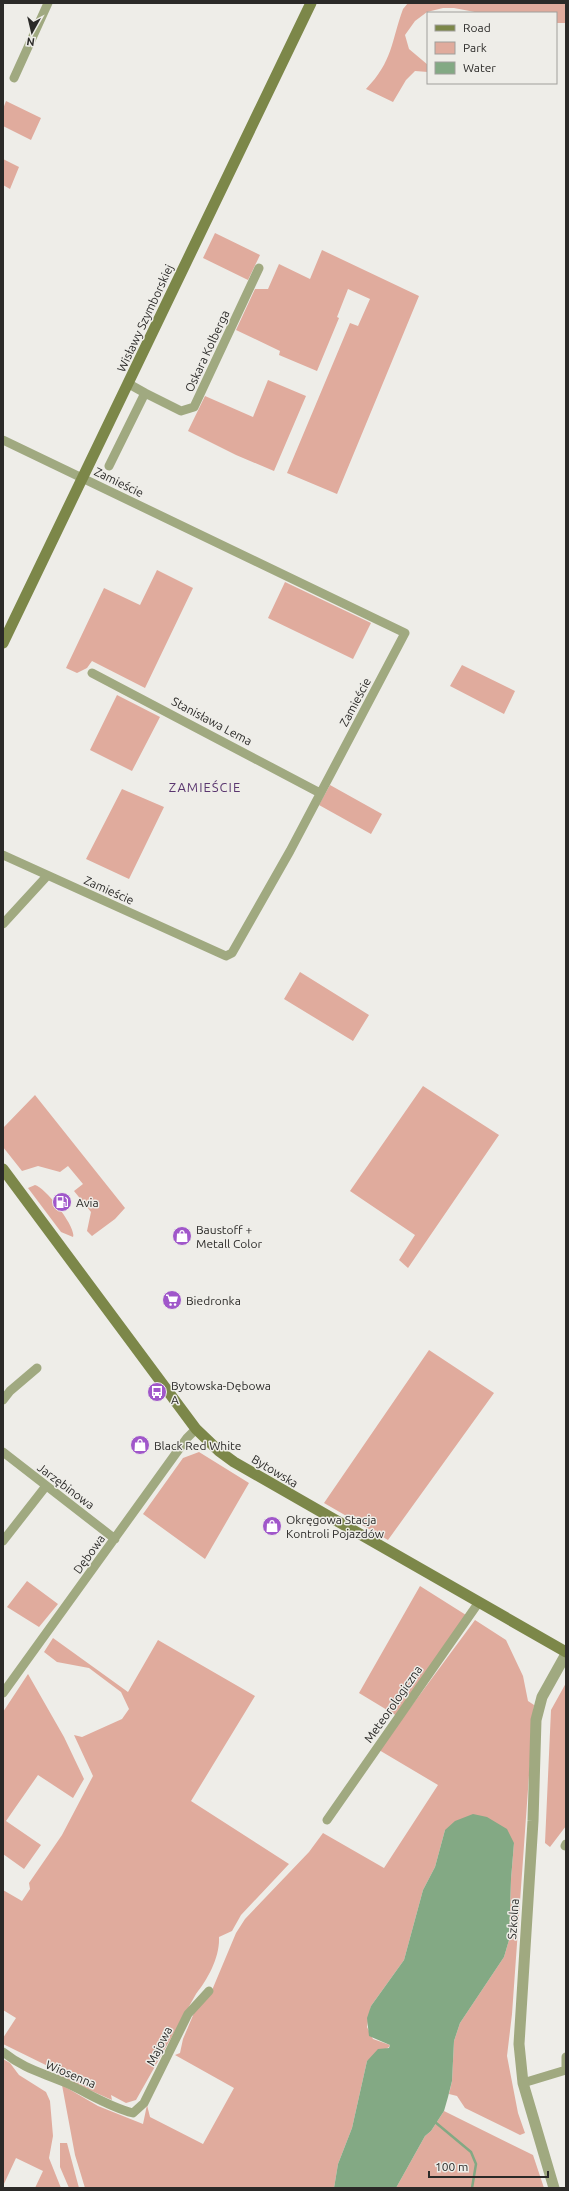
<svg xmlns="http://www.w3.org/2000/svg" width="569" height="2191" font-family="Ubuntu,sans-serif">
<rect width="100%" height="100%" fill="#eeede8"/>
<path fill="#e0ab9d" d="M408,3H566V23H556V13H480L454,8H443L427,12L415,21L405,35L409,49L428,65V72L415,71L406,80L393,102L366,89C393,61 391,42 403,9Z
M6,101L41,118L31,140L3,126V109Z
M3,159L19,167L10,189L3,185Z
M215,233L260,255L248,280L203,258Z
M322,250L419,296L337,494L287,473L350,323L358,326L370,299L348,289L337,317L339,318L317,371L279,355L280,351L236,330L255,289H268L279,264L310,279Z
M268,380L306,396L274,471L236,455L188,431L205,396L253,417Z
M157,570L193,588L145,688L92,661L87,668L77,673L66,668L104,588L140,605Z
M285,582L371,623L353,659L268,618Z
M462,665L515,691L504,714L450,686Z
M117,695L160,717L132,771L90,750Z
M330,785L382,814L371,834L319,805Z
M122,789L164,807L129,879L86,859Z
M300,972L369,1015L353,1041L284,999Z
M423,1086L499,1135L408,1268L399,1260L415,1235L350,1191Z
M35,1095L125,1208L115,1219L92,1236L87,1231L91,1212L74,1191L83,1184L68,1166L60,1172L38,1166L22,1171L3,1147V1128Z
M35,1185C45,1187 77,1228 73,1237L61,1232L28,1188Z
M429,1350L494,1393L388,1540L324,1503Z
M199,1452L249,1483L205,1559L143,1514L183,1458Z
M27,1581L58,1604L39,1627L7,1607Z
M420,1586L466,1615L397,1716L359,1693Z
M475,1620L506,1640L523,1676L528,1701L534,1705L512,2014L507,2056L518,2113L525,2133L520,2135L465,2108L457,2096L449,2094L452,2081L454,2041L460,2023L504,1957L509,1940L511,1879L514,1843L445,1830L435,1867L423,1890L404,1960L371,2006L367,2027L373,2039L390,2045L389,2047L367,2061L352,2128L338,2164L334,2188H85L75,2155L62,2085L98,2106L143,2124L147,2105L150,2117L203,2144L234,2088L175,2055L180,2053L183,2039L194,2013L210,1995L236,1933L245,1919L309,1852L323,1833L384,1868L438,1785L379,1750Z
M53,1638L128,1692L158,1640L255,1696L191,1801L289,1864L241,1915L232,1931L219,1937C220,1957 208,1979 196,1994L136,2100L126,2103L111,2095L112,2100L58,2076L60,2072L3,2044V2038L16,2018L3,2010V1890L22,1901L30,1889L29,1883L62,1835L93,1776L74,1735L82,1737L122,1719L129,1709L121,1692L89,1668L57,1662L44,1652Z
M28,1674L64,1737L84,1779L73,1798L38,1775L6,1821L41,1845L24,1869L3,1854V1712Z
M566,1683V1826L550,1847L545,1843L551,1710Z
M3,2059L10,2063L19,2075L46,2092L50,2101L53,2136L49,2158L61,2188H35L43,2171L16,2158L3,2186Z
M444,2111L533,2155L544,2188H396L425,2136L431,2131Z
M60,2143H67L79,2188H69L60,2167Z"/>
<path fill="#83a984" d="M473,1814L487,1817L507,1829L514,1843L511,1879L509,1940L504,1957L460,2023L454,2041L452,2081L448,2097L444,2111L431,2131L425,2136L396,2188H334L338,2164L352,2128L367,2061L378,2049L389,2048L390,2045L369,2036L367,2018L371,2006L404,1960L423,1890L435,1867L445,1830L455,1821Z"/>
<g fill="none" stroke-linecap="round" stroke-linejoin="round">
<path stroke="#83a984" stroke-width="2.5" d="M435,2122L471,2152L476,2164L472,2188"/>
<path stroke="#a0a980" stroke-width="9" d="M14,78L48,3
M129,384L145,393
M3,440L405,633L290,851L232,953L226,956L3,855
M109,466L145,393L181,411L194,407L259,268
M92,673L320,793
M3,924L47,876
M3,1400L10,1391L37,1368
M3,1452L115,1539
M3,1541L46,1486
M3,1693L187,1438L196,1429
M327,1820L479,1602
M565,1846L566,1844
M3,2052C26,2070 41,2072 66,2083C88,2093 109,2107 133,2113L144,2103L188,2014L209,1991
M566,2057V2066
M523,2083L566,2070"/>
<path stroke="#a0a980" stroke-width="11" d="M554,2188L523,2083L519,2044L533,1821L536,1720L542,1697L566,1654"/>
<path stroke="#7c8749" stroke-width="11" d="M3,643L311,3
M3,1169L196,1429L219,1451L234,1462L566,1652"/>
</g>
<defs>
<symbol id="fuel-disc" viewBox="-11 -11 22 22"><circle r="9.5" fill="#a057ca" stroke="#eeede8"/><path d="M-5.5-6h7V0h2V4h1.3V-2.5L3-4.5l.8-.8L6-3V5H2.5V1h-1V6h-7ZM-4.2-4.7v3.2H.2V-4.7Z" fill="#fff"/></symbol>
<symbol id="shop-disc" viewBox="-11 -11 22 22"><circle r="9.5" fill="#a057ca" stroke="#eeede8"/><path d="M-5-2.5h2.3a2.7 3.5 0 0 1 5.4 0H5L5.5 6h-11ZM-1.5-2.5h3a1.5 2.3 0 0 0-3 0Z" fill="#fff"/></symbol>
<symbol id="supermarket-disc" viewBox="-11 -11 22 22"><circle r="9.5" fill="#a057ca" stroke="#eeede8"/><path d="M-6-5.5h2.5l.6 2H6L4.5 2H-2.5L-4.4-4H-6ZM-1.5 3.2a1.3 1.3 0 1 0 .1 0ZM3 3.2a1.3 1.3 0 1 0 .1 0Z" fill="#fff"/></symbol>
<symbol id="bus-disc" viewBox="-11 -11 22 22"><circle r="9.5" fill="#a057ca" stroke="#eeede8"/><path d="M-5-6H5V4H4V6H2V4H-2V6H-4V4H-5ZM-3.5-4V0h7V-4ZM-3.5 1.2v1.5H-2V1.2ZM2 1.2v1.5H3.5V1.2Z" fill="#fff"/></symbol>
</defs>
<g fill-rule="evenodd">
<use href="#fuel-disc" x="51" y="1191" width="22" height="22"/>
<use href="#shop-disc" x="171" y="1225" width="22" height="22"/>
<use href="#supermarket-disc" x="161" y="1289" width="22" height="22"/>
<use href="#bus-disc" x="146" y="1381" width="22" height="22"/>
<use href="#shop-disc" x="129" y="1434" width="22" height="22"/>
<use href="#shop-disc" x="261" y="1515" width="22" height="22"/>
</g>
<g text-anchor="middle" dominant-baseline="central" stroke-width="3" stroke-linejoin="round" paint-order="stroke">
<g font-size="12" fill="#2b2a28" stroke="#eeede8">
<text transform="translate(145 318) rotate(-65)">Wisławy Szymborskiej</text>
<text transform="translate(207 351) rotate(-65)">Oskara Kolberga</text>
<text transform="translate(119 482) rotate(26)">Zamieście</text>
<text transform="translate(355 702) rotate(-62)">Zamieście</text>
<text transform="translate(212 721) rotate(28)">Stanisława Lema</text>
<text transform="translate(109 890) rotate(24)">Zamieście</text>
<text transform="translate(275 1471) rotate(31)">Bytowska</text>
<text transform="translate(66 1486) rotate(37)">Jarzębinowa</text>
<text transform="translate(89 1554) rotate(-54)">Dębowa</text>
<text transform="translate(393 1704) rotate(-55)">Meteorologiczna</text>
<text transform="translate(513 1919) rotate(-86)">Szkolna</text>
<text transform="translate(159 2046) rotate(-63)">Majowa</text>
<text transform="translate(71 2074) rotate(23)">Wiosenna</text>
</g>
<g font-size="12" fill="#2b2a28" stroke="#eeede8" text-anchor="start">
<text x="76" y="1202">Avia</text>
<text x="196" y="1229">Baustoff +<tspan x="196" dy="14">Metall Color</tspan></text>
<text x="186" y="1300">Biedronka</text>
<text x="171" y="1385">Bytowska-Dębowa<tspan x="171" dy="14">A</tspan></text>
<text x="154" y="1445">Black Red White</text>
<text x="286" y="1519">Okręgowa Stacja<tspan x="286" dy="14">Kontroli Pojazdów</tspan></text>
</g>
<g font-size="13" letter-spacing="1" fill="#5a366f" stroke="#eeede8">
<text x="205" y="787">ZAMIEŚCIE</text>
</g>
</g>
<rect width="569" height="2191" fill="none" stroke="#2b2a28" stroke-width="8"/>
<rect x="427" y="12" width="130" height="72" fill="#eeede8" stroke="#a09f9b"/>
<rect x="435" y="25" width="20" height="6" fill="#7c8749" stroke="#a09f9b"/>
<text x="463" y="32" font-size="12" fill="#2b2a28">Road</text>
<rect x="435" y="42" width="20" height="12" fill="#e0ab9d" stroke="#a09f9b"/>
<text x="463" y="52" font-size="12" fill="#2b2a28">Park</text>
<rect x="435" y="62" width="20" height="12" fill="#83a984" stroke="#a09f9b"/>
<text x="463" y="72" font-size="12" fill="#2b2a28">Water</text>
<g transform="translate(32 32) rotate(188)" stroke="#eeede8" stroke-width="3" paint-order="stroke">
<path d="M0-3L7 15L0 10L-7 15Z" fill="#2b2a28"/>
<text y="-6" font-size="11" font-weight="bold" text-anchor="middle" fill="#2b2a28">N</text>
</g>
<path d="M429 2171v6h119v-6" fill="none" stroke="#2b2a28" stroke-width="2"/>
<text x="435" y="2171" font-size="12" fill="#2b2a28" stroke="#eeede8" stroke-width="3" paint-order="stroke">100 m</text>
</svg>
